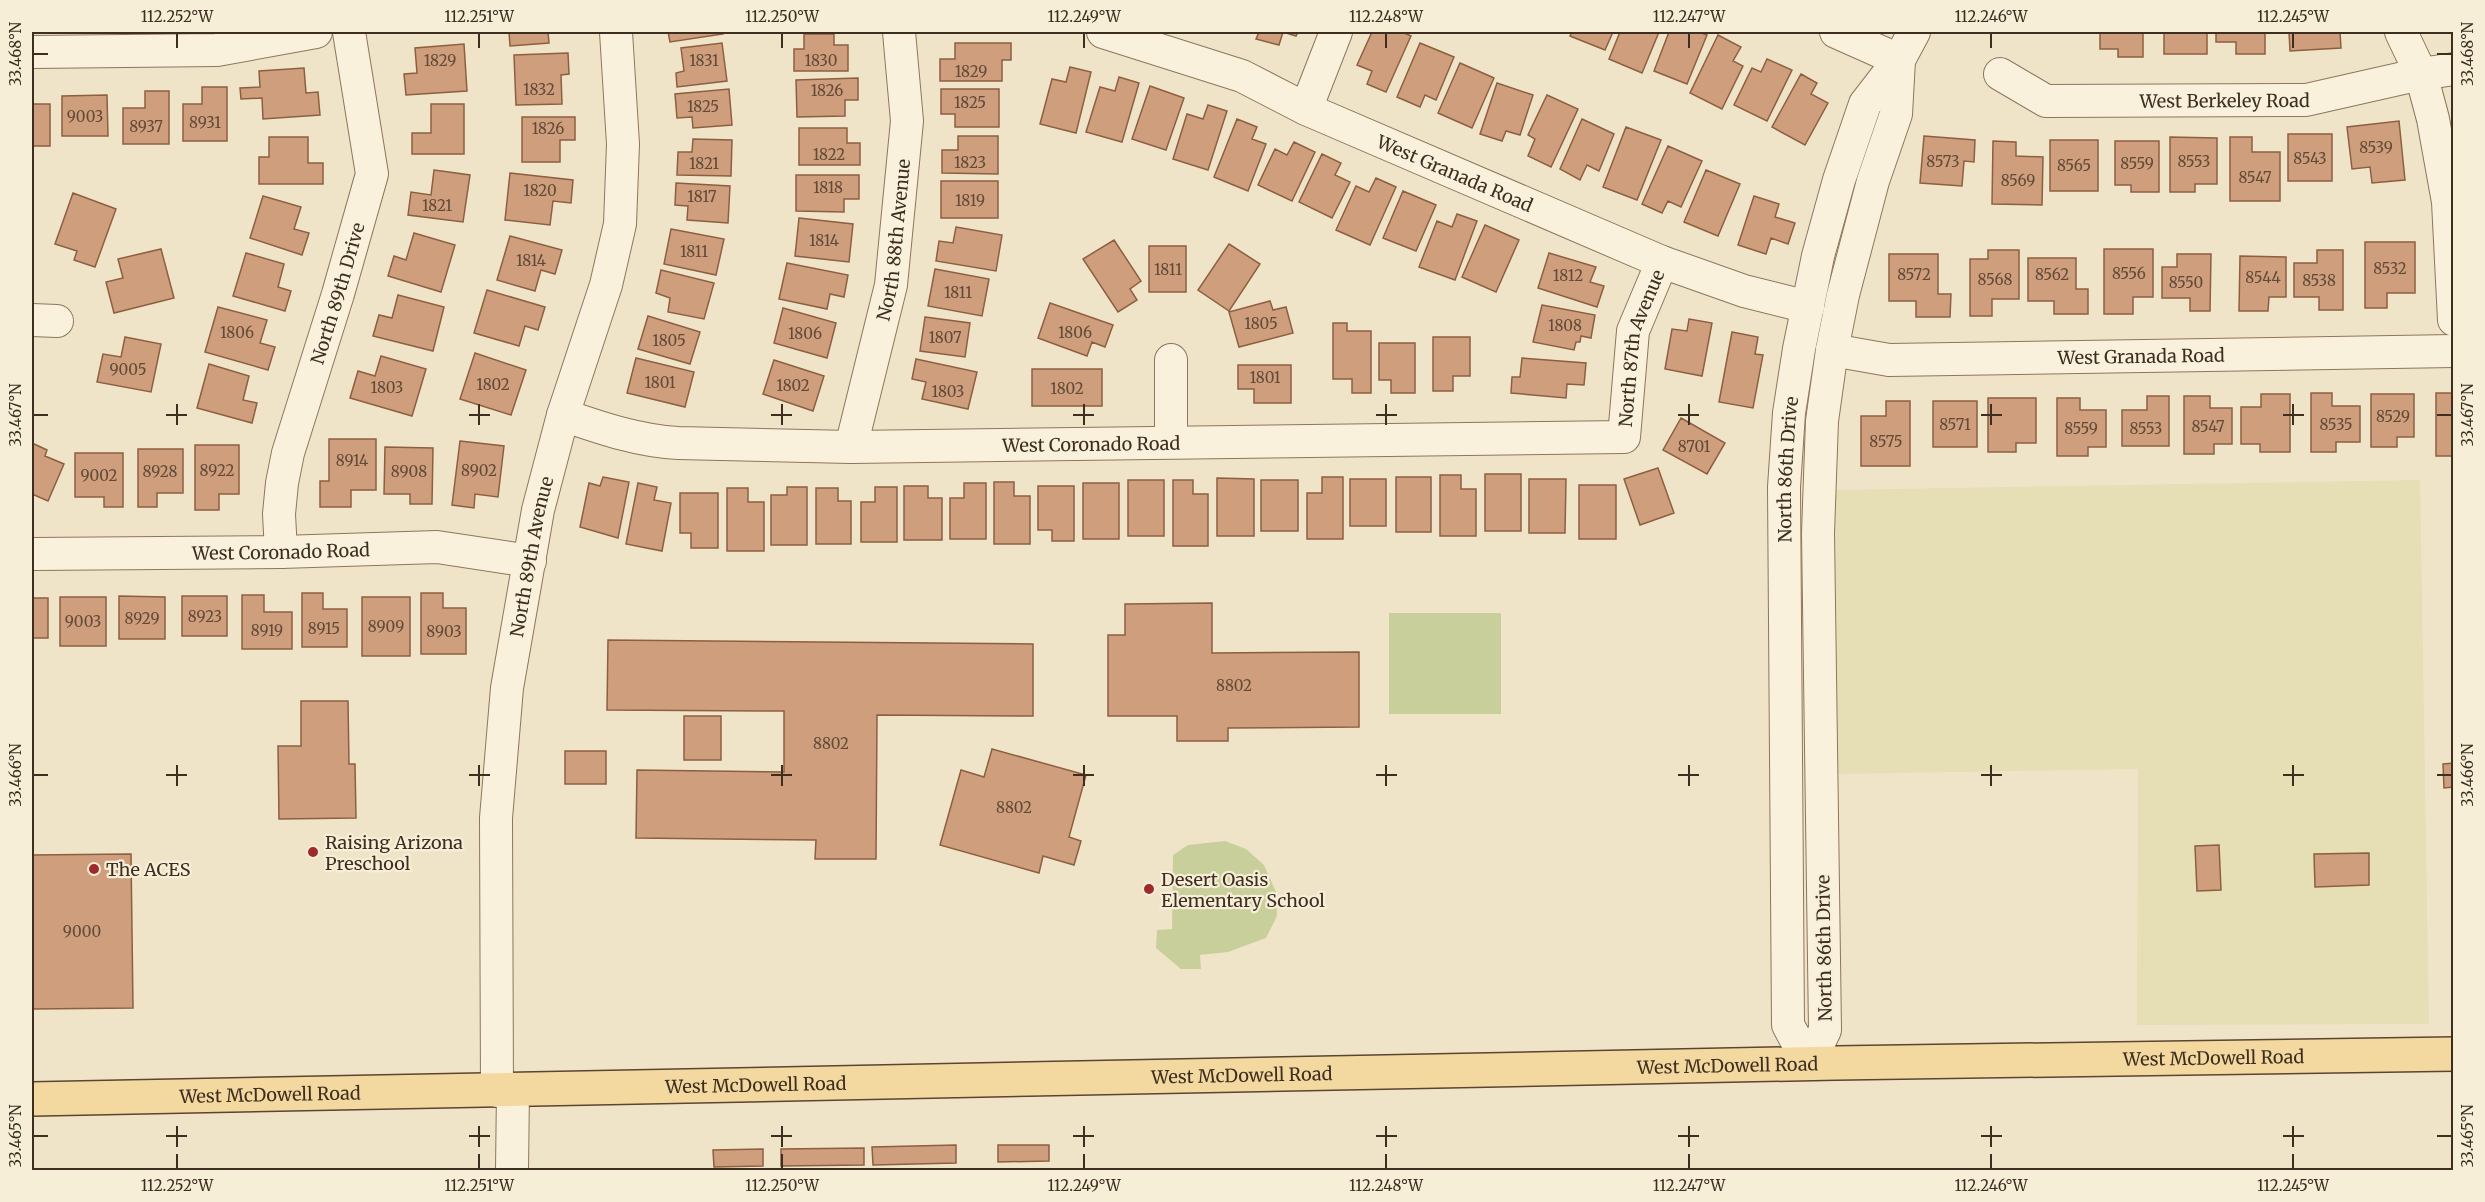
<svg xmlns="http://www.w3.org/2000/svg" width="2485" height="1202" font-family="Merriweather,serif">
<rect width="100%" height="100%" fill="#f0e4c8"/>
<path fill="#e6deb5" d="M2420,480L2429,1024L2137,1025L2138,769L1838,774L1834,490Z"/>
<path fill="#c9cf9b" d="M1389,613H1501V714H1389Z
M1225,841L1246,849L1264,865L1276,892L1277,916L1266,938L1228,952L1200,955L1201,969H1181L1156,948L1157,930L1172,929L1173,855L1188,845Z"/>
<path fill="#cf9f7d" stroke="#8d5f41" stroke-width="1.5" d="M509,32H548L549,43L510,46Z
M668,32H722L723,34L670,42Z
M1259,32H1298L1296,36L1283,32L1279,45L1256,39Z
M1372,32H1402L1411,36L1386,92L1367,84L1372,71L1357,65Z
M1572,32H1613L1605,50L1570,36Z
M1620,32H1659L1642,73L1609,59Z
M1669,32H1699L1707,35L1687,84L1654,71Z
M2100,32H2143V57H2118V49H2100Z
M2164,32H2207V54H2164Z
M2216,32H2265V54H2236V42H2216Z
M2289,32H2340L2341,48L2290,51Z
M804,34H834V45H848V71H794V49H804Z
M1718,35L1741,47L1733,61L1743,66L1722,109L1690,93Z
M722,43L727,81L677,87L676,73L684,71L681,48Z
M955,43H1011V60H1002V81H940V59H955Z
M1420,43L1454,57L1436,100L1425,95L1420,107L1397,97Z
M464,44L467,91L406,95L404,74L417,73L415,48Z
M568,53L569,74L561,75L562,104L516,105L514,55Z
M1767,59L1792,70L1767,121L1734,105L1752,68L1761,72Z
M1460,63L1494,78L1472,128L1438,113Z
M1070,67L1091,72L1076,133L1040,124L1052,79L1066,82Z
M304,68L306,93L318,92L320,115L263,119L262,98L241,99L240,88L260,87L259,71Z
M1801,74L1817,83L1811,94L1828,103L1805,145L1772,127Z
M1119,77L1139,83L1122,142L1086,132L1100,87L1115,91Z
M858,78V100H845V116L797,117L796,80Z
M1497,83L1533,95L1520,135L1506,131L1502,141L1480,134Z
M1150,86L1184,98L1166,150L1132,139Z
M202,87H227V141H183V104H202Z
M729,89L732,125L693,128L692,117L677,118L675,94Z
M941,89H999V127H955V114H941Z
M145,91H169V144H123V108H145Z
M107,95L108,136H62V96Z
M1547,95L1578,109L1551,167L1528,156L1535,139L1528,135Z
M32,104H50V146H32Z
M431,104H464V154H412V133H431Z
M1208,105L1227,111L1208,170L1173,159L1187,114L1203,119Z
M522,117H575V140H560V162H522Z
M1237,119L1257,127L1252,139L1266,144L1248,191L1214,177Z
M1582,119L1614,134L1599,171L1587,165L1580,180L1560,169Z
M2399,121L2405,180L2372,183L2370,167L2352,169L2347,127Z
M1626,127L1661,140L1637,200L1603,187Z
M799,128H847V143H860V165H799Z
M2288,134H2332V181H2288Z
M958,136H998V174L942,173V150H958Z
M1924,136L1975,140L1974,162L1964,161L1962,186L1920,183Z
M269,137H308V163H323V184H259V157H269Z
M2170,137L2217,138V184H2195V192H2170Z
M2230,137H2252V152H2280V201H2230Z
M693,139L732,140L731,176L677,175L678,152H692Z
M2050,140H2098V191H2050Z
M1993,141L2016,142V156L2043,157L2042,205L1992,204Z
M2115,141H2159V192H2131V185H2115Z
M1294,142L1315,152L1292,201L1258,185L1275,149L1287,155Z
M1668,146L1702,161L1681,207L1668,201L1662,213L1642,204Z
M1322,154L1341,163L1335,175L1350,182L1332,218L1299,202Z
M434,170L470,175L463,222L408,215L411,192L431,195Z
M1706,170L1740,184L1718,236L1684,222Z
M510,173L573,180L571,203L553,201L550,225L505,220Z
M796,175H859V199H844V212L796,211Z
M1376,178L1396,187L1370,245L1336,230L1356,186L1369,192Z
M941,181H998V218H941Z
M676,183L730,186L728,223L687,220L688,206L675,205Z
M1403,191L1436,205L1416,251L1383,238Z
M73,193L116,209L95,267L74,260L77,251L55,244Z
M263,196L301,207L294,229L309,233L302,255L250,238Z
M1754,196L1779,204L1775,217L1795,223L1788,244L1771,238L1766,254L1738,245Z
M1457,214L1477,221L1455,280L1419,267L1437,221L1452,227Z
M799,218L853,224L849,262L795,256Z
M1485,225L1519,240L1496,292L1462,277Z
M956,227L1002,235L996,271L936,261L939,241L953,243Z
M671,229L724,239L716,275L664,264Z
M414,233L455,245L441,292L388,276L394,256L406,260Z
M510,236L562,250L555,274L541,270L535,291L497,280Z
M1114,240L1141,281L1130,289L1137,300L1118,312L1083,259Z
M2365,242H2415V293H2387V308H2365Z
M1229,244L1260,264L1229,311L1198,290Z
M1149,246H1186V292H1149Z
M161,249L174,298L114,313L106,282L123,278L118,259Z
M2104,249H2153V297H2133V314H2104Z
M1988,250H2019V299H1992V316H1970V259H1988Z
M2317,250H2343V310H2319V297H2294V263H2317Z
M246,253L284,264L278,287L291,291L285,311L233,296Z
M1549,253L1596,267L1590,282L1604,286L1597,307L1538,288Z
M1889,254H1938V294H1951L1950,317H1916V301H1889Z
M2177,254H2211L2210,311H2190V298H2162V267H2177Z
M2240,256L2286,257V297H2269L2268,311H2239Z
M2028,258H2076V289H2088V314H2054V301H2028Z
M787,263L848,275L844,297L830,294L827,309L779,299Z
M935,269L989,279L982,316L928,306Z
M661,270L714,283L704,319L668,312L670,298L656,293Z
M487,290L545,307L538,330L525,326L519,346L474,333Z
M398,295L444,307L433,351L373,336L379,315L392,318Z
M1270,301L1273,310L1286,307L1293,333L1239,347L1229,312Z
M1050,303L1113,325L1105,347L1092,342L1087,356L1038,338Z
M1542,305L1595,315L1591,338L1581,336L1580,342H1576L1574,350L1533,342Z
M218,307L267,320L260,343L275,347L268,370L205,352Z
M783,308L836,323L827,358L774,343Z
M648,316L700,332L690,364L638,349Z
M925,317L970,323L965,357L920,351Z
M1689,319L1712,323L1702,376L1665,369L1672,329L1687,331Z
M1333,323H1347V331H1371V393H1352V379H1333Z
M1732,332L1758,337L1755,354L1763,355L1753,408L1719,402Z
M125,337L161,344L151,392L97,382L103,354L121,357Z
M1433,337H1470V376H1453V391H1433Z
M1379,343H1415V393H1391V380H1379Z
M475,353L526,370L511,415L460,399Z
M381,356L426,369L412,416L350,398L358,371L375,376Z
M636,358L694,372L685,407L627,393Z
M1522,358L1586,363L1584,385L1567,384L1566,398L1511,393L1512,377H1520Z
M916,359L977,372L968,409L922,399L926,382L912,379Z
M774,360L824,376L813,411L763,394Z
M209,364L249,376L243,400L257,403L252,423L197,408Z
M1238,365H1291V403H1254V389H1238Z
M1032,369H1102V406H1032Z
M2311,393H2332V406H2360V442H2336V452H2311Z
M2436,393H2454V456H2436Z
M2261,394H2290V452H2260V444H2241V407H2261Z
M2371,394H2414V437H2397V447H2371Z
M2147,396H2169V446H2122V410H2147Z
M2184,396H2210V408H2232V444H2214V454H2184Z
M1988,398H2036V443H2016V452H1988Z
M2057,398H2080V410H2106V447H2088V456H2057Z
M1886,401H1910V466H1861V416H1886Z
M1933,401H1977V447H1933Z
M1681,418L1725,443L1707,474L1663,450Z
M329,439H376V490H351V507H320V481H329Z
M460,441L504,446L498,497L475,494L474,508L452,505Z
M32,443L47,450L45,456L64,464L48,501L32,494Z
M195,445H239V494H219V510H195Z
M385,447L433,448L432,504H410V494H384Z
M138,449H183V493H157V507H138Z
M75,453H123V507H104V497H75Z
M1658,468L1674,513L1640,525L1624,479Z
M1485,474H1521V531H1485Z
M1440,475H1461V489H1476V536H1440Z
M603,477L629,482L618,538L580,527L589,483L600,486Z
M1322,477H1343V539H1307V493H1322Z
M1396,477H1431V532H1396Z
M1217,478L1254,479V536H1217Z
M1350,479H1386V526H1350Z
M1529,479H1566L1565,533H1529Z
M1128,480H1164V536H1128Z
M1173,480H1193V494H1208V546H1173Z
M1261,480H1298V531H1261Z
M994,482H1014V496H1030V544H994Z
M638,483L657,487L654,500L671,503L662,551L626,544Z
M964,483H986V539H950V498H964Z
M1083,483H1119V539H1083Z
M1579,485H1616V539H1579Z
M904,486H928V498H942V540H904Z
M1038,486H1074V541H1052V530H1038Z
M787,487H807V545H771V495H787Z
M875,487H897V542H861V502H875Z
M727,488H748V502H764V551H727Z
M816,488H838V501H851V544H816Z
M680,493H718V548H691V533H680Z
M302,593H323V609H347V647H302Z
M421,593H443V608H466V654H421Z
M242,595H264V612H292V649H242Z
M119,596L165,597V639H119Z
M182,596H227V636H182Z
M60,597H106V646H60Z
M362,597H410V656H362Z
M32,598H48V638H32Z
M1212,603V653L1359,652V727L1228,728V741H1177V716H1108V635H1125V604Z
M608,640L1033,644V716L877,715L876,859H815L816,840L636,838L637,770L784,772V711L607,710Z
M301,701H348L349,764H355L356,818L279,819L278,746H301Z
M684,716H721V760H684Z
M992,749L1086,775L1069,837L1081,841L1074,865L1043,856L1039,873L940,845L961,770L984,777Z
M565,751H606V784H565Z
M2454,763V787L2444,788L2443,764Z
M2219,845L2221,890L2197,891L2195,846Z
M2369,853V885L2315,887L2314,854Z
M131,854L133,1008L32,1009V855Z
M956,1145V1163L873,1165L872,1147Z
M998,1145H1049V1161L998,1162Z
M864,1148V1165L781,1166V1149Z
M763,1149V1166L714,1167L713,1150Z"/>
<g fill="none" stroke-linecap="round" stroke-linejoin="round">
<defs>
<g id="minor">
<path id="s1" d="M1103,32L1242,76L1306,109L1662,262L1744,291L1808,307"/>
<path d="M1836,32L1899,60"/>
<path d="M2401,32L2421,74L2433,119L2448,202L2454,320"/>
<path d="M32,52L217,50L316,32"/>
<path id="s2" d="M2000,74L2046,101L2306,100L2421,74L2454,69"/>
<path d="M1306,109L1336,32"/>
<path d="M32,320L57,321"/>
<path id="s3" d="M1832,350L1889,360L2454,351"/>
<path id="s4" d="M563,415C601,428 638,441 678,443L851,447L1624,437L1633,331L1662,262"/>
<path d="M1171,441V360"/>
<path id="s5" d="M851,447L891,285L907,121L899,32"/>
<path id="s6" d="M281,552L279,514L282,483L288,453L338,294L372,174L349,32"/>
<path id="s7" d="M32,554L281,552L437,547L530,561"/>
<path id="s8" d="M1809,1064L1788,1025L1784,487L1789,413L1799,349L1818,256L1839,180L1865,104L1899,60L1914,32"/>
<path d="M1809,1064L1825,1030L1818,533L1822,421L1832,350L1843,295L1873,181L1896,114L1899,60"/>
<path id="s9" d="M497,1091L496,818L507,688L538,510L563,415L606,285L620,224L623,144L616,32"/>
<path d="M512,1170L513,1090"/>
</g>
<g id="major">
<path id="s10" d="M32,1099L1836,1063L2454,1054"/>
</g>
</defs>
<use href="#minor" stroke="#8d765c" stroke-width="34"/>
<use href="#major" stroke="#5b4430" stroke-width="36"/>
<use href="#minor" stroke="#faf1dc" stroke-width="32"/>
<use href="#major" stroke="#f3d9a0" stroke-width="33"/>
</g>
<path fill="none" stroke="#3d2e20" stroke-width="2" d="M177,33V48M479,33V48M782,33V48M1084,33V48M1386,33V48M1689,33V48M1991,33V48M2293,33V48M33,54H48M2437,54H2452M177,404V425M479,404V425M782,404V425M1084,404V425M1386,404V425M1689,404V425M1991,404V425M2293,404V425M33,415H48M166,415H187M469,415H490M771,415H792M1073,415H1094M1376,415H1397M1678,415H1699M1981,415H2002M2283,415H2304M2437,415H2452M177,765V786M479,765V786M782,765V786M1084,765V786M1386,765V786M1689,765V786M1991,765V786M2293,765V786M33,775H48M166,775H187M469,775H490M771,775H792M1073,775H1094M1376,775H1397M1678,775H1699M1981,775H2002M2283,775H2304M2437,775H2452M177,1126V1147M479,1126V1147M782,1126V1147M1084,1126V1147M1386,1126V1147M1689,1126V1147M1991,1126V1147M2293,1126V1147M33,1136H48M166,1136H187M469,1136H490M771,1136H792M1073,1136H1094M1376,1136H1397M1678,1136H1699M1981,1136H2002M2283,1136H2304M2437,1136H2452M177,1154V1169M479,1154V1169M782,1154V1169M1084,1154V1169M1386,1154V1169M1689,1154V1169M1991,1154V1169M2293,1154V1169"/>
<g fill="#9e2a2b" stroke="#f7eed8" stroke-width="2">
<circle cx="313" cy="852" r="6"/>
<circle cx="94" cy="869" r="6"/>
<circle cx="1149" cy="889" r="6"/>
</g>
<g text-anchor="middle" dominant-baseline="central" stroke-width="4.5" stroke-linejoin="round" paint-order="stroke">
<g font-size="15" fill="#624a37">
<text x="440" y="60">1829</text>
<text x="704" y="60">1831</text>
<text x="821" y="60">1830</text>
<text x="971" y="71">1829</text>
<text x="539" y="89">1832</text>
<text x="827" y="90">1826</text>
<text x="970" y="102">1825</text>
<text x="703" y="106">1825</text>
<text x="85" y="116">9003</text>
<text x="205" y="122">8931</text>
<text x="146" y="126">8937</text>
<text x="548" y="128">1826</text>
<text x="2376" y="147">8539</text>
<text x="829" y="154">1822</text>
<text x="2310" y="158">8543</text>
<text x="1943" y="161">8573</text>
<text x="2194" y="161">8553</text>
<text x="970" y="162">1823</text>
<text x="704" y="163">1821</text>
<text x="2137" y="163">8559</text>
<text x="2074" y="165">8565</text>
<text x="2255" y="177">8547</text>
<text x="2018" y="180">8569</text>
<text x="828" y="187">1818</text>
<text x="540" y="190">1820</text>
<text x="702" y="196">1817</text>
<text x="970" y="200">1819</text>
<text x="437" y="205">1821</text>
<text x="824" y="240">1814</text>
<text x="694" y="251">1811</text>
<text x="531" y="260">1814</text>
<text x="2390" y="268">8532</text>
<text x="1168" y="269">1811</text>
<text x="2129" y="273">8556</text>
<text x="1914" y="274">8572</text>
<text x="2052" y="274">8562</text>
<text x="1568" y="275">1812</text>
<text x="2263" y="277">8544</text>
<text x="1995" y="279">8568</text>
<text x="2319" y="280">8538</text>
<text x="2186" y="282">8550</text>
<text x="958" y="292">1811</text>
<text x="1261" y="323">1805</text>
<text x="1565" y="325">1808</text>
<text x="237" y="332">1806</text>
<text x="1075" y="332">1806</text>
<text x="805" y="333">1806</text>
<text x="945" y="337">1807</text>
<text x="669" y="340">1805</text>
<text x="128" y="369">9005</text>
<text x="1265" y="377">1801</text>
<text x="660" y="382">1801</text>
<text x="493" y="384">1802</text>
<text x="793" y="385">1802</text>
<text x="387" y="387">1803</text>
<text x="1067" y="388">1802</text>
<text x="948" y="391">1803</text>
<text x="2393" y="416">8529</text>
<text x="1955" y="424">8571</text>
<text x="2336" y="424">8535</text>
<text x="2208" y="426">8547</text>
<text x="2081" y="428">8559</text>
<text x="2146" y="428">8553</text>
<text x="1886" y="441">8575</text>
<text x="1694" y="446">8701</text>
<text x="352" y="460">8914</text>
<text x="217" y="470">8922</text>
<text x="479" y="470">8902</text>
<text x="160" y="471">8928</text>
<text x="409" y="471">8908</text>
<text x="99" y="475">9002</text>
<text x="205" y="616">8923</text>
<text x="142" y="618">8929</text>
<text x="83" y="621">9003</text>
<text x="386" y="626">8909</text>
<text x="324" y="628">8915</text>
<text x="267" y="630">8919</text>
<text x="444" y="631">8903</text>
<text x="1234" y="685">8802</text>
<text x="831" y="743">8802</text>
<text x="1014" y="807">8802</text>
<text x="82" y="931">9000</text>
</g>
<g font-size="18" fill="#3d2e20" stroke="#f7eed8">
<text stroke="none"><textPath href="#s2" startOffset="232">West Berkeley Road</textPath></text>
<text stroke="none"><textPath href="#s1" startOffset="380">West Granada Road</textPath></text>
<text stroke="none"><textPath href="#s5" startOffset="212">North 88th Avenue</textPath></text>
<text stroke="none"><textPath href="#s6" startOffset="267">North 89th Drive</textPath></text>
<text stroke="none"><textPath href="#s4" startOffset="1156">North 87th Avenue</textPath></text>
<text stroke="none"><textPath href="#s3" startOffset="310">West Granada Road</textPath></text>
<text stroke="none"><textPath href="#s4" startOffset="532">West Coronado Road</textPath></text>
<text stroke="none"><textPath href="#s8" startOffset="600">North 86th Drive</textPath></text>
<text stroke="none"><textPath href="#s7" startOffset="249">West Coronado Road</textPath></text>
<text stroke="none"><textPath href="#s9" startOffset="537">North 89th Avenue</textPath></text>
<text transform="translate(1824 948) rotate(-91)">North 86th Drive</text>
<text stroke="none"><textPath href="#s10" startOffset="2182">West McDowell Road</textPath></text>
<text stroke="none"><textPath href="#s10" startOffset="1696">West McDowell Road</textPath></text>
<text stroke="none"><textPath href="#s10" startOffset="1210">West McDowell Road</textPath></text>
<text stroke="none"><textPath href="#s10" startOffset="724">West McDowell Road</textPath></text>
<text stroke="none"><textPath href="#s10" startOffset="238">West McDowell Road</textPath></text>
</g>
<g font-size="18" fill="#3d2e20" stroke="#f7eed8" text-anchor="start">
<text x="325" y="842">Raising Arizona<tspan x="325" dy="21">Preschool</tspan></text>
<text x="106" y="869">The ACES</text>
<text x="1161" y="879">Desert Oasis<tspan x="1161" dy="21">Elementary School</tspan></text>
</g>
</g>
<rect width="2485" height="1202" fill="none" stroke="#f7eed8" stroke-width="66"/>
<rect x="33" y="33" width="2419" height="1136" fill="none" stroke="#3d2e20" stroke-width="2"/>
<g font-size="15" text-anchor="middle" fill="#3d2e20">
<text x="177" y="22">112.252°W</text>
<text x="479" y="22">112.251°W</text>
<text x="782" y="22">112.250°W</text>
<text x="1084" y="22">112.249°W</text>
<text x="1386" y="22">112.248°W</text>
<text x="1689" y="22">112.247°W</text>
<text x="1991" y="22">112.246°W</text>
<text x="2293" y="22">112.245°W</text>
<text transform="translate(16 54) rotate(-90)" y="5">33.468°N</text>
<text transform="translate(2468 54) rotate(-90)" y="5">33.468°N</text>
<text transform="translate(16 415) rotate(-90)" y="5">33.467°N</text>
<text transform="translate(2468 415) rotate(-90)" y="5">33.467°N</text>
<text transform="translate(16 775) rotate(-90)" y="5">33.466°N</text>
<text transform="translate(2468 775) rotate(-90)" y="5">33.466°N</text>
<text transform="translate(16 1136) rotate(-90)" y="5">33.465°N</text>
<text transform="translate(2468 1136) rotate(-90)" y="5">33.465°N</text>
<text x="177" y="1191">112.252°W</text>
<text x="479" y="1191">112.251°W</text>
<text x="782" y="1191">112.250°W</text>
<text x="1084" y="1191">112.249°W</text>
<text x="1386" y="1191">112.248°W</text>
<text x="1689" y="1191">112.247°W</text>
<text x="1991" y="1191">112.246°W</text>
<text x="2293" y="1191">112.245°W</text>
</g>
</svg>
